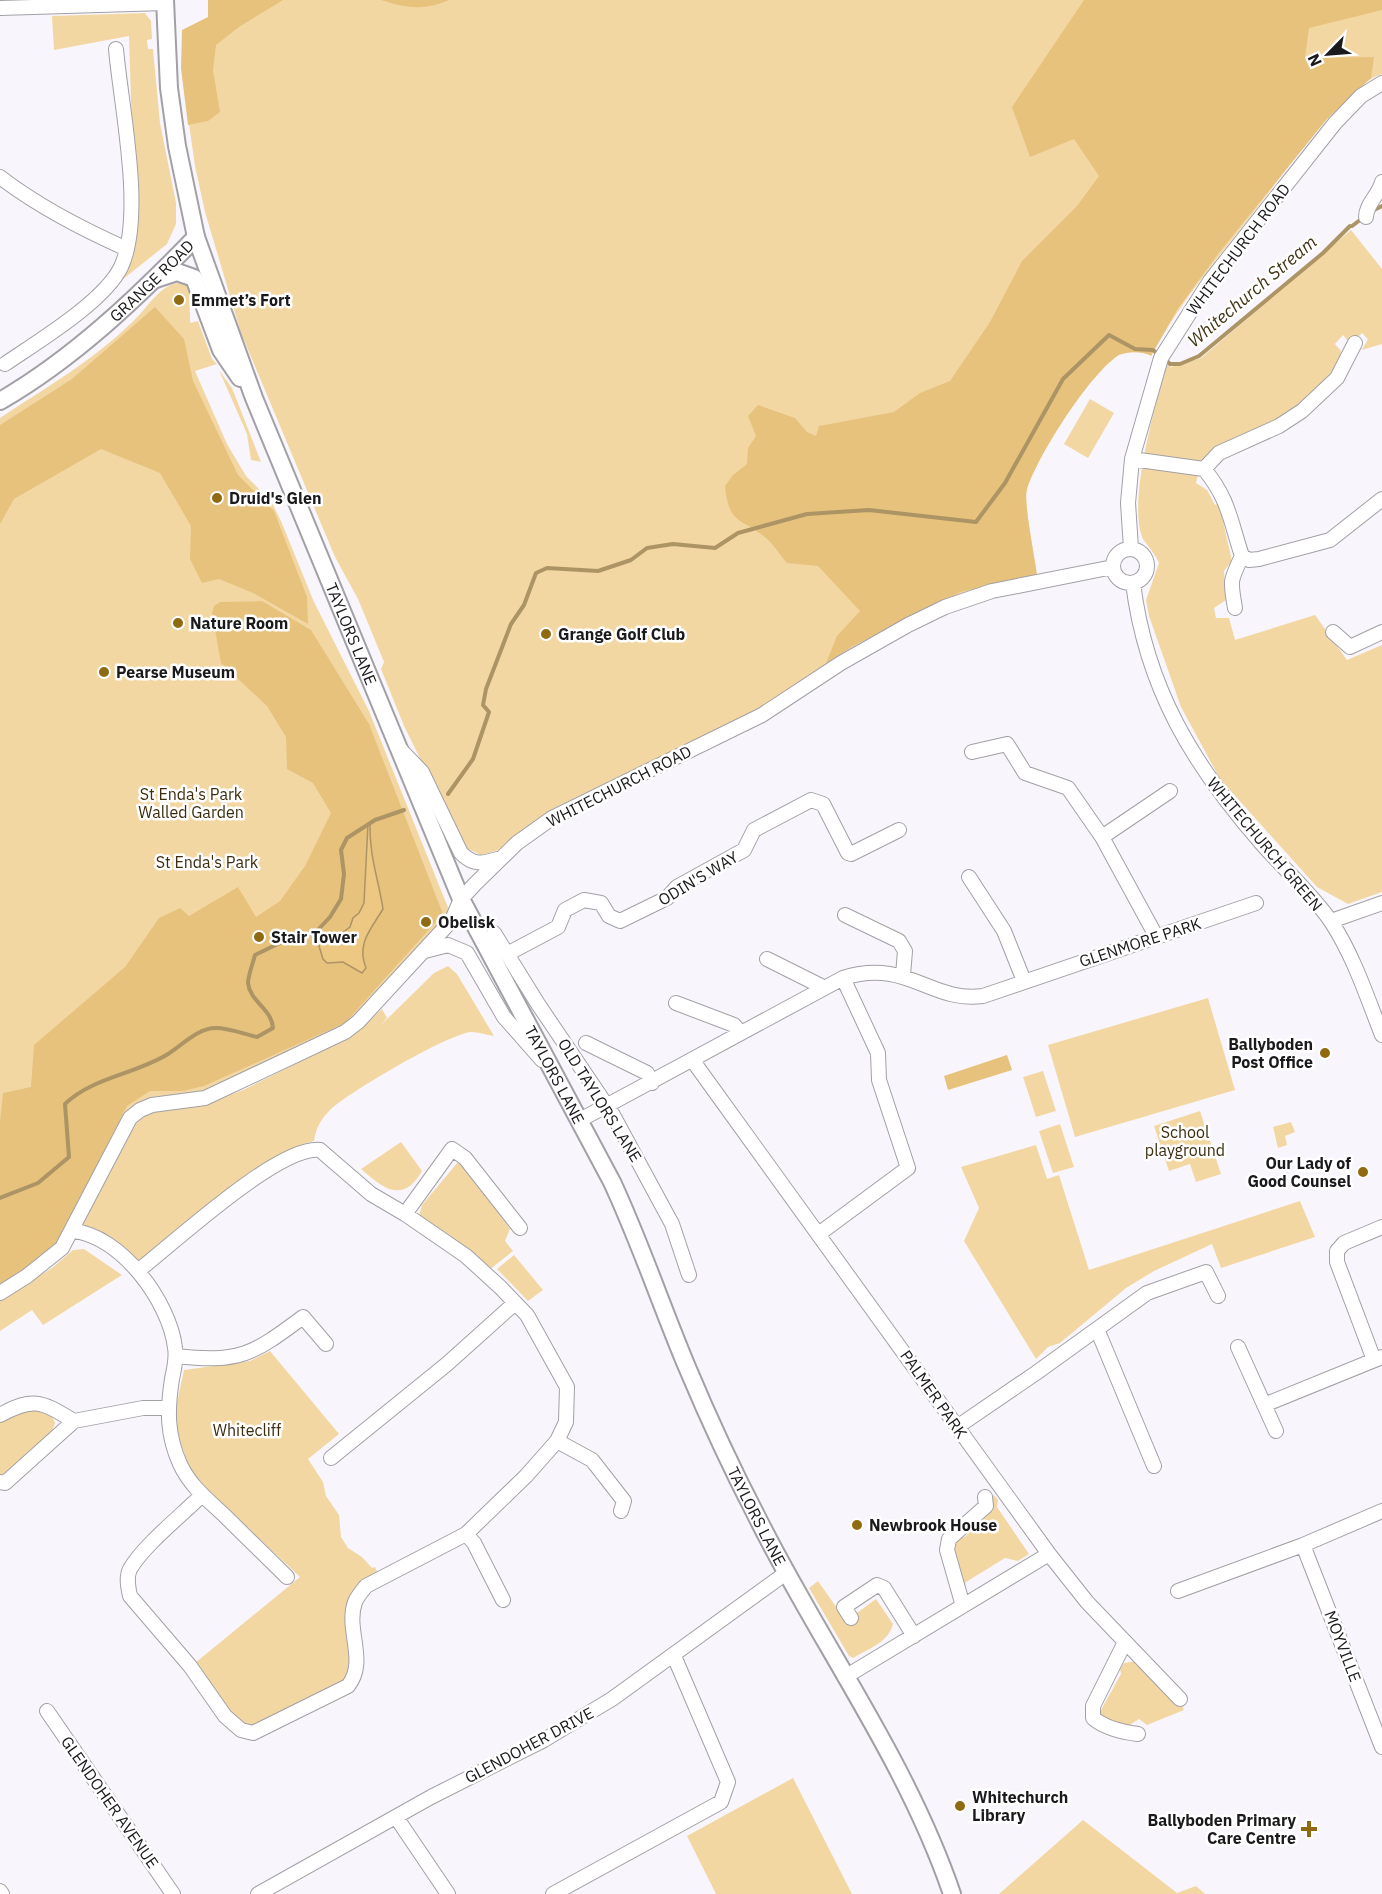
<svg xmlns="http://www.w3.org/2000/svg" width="1382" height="1894" font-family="'IBM Plex Sans',sans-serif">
<rect width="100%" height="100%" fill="#f8f6fc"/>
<path fill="#f3d7a3" d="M250,0H1382V74C1342,87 1290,166 1263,200C1224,251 1182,298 1151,356C1144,351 1123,351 1116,357C1088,377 1038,455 1027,489C1023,501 1035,558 1037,575L979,586L935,604L853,647L762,707L552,809L498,850L481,855L464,847L404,726L381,669L384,662L358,599L335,557L241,333L205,212L195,166L181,68Z
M145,13L151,21L152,39L147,40L148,49H153L160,123L176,203V224L167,244L112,288L134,195L129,36L54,50L52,16Z
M1351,230L1382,269V344L1362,350L1368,339L1362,333L1357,338L1347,340L1343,335L1335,344L1341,351C1336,394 1273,422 1238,438C1227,444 1210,448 1203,460C1199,466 1198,476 1196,483L1207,490L1215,505L1219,503L1232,561L1224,571L1226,600L1214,608L1216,618H1229L1235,640L1315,615L1347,660L1382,645V892L1348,904L1317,887L1220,779L1181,707L1149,616L1146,600L1159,563C1155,553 1144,542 1142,537C1128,498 1156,405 1166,364L1171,367L1201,358Z
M184,283L189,286L191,346L190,323L198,321L212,359L217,364L195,371L227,444L246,476L271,501L281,521L314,602L369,711L449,910C437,936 365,1013 341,1029L204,1092L125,1116L63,1239L0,1288V418C48,386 101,356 141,313C152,301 165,281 184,283Z
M219,370L232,388L261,462L251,460L247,434Z
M1090,399L1114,413L1088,458L1064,444Z
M448,966L457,974L494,1036C487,1035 478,1032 471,1032C448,1034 349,1092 330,1110C321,1119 316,1128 314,1141C264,1151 182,1229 141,1263L90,1228L81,1226L83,1217L134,1122L148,1111L202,1105L243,1090L352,1036L382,1009L387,1018L380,1026L434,973Z
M1208,998L1235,1090L1075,1137L1048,1045Z
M1043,1071L1056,1111L1036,1117L1023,1077Z
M1200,1111L1221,1174L1196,1182L1190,1164L1169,1171L1154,1126Z
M1291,1122L1295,1132L1285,1136L1287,1145L1278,1148L1273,1127Z
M1060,1124L1074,1167L1053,1173L1039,1131Z
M401,1142L422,1171C403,1204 384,1189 361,1169Z
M1036,1145L1047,1179L1059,1175L1089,1270L1300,1201L1315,1237L1221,1268L1212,1244L1154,1271L1126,1288L1060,1343L1048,1347L1036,1359L964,1241L979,1208L961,1167Z
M458,1162H462L510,1229L505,1241L513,1251L489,1270L419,1216L422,1205Z
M84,1249L122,1275L43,1325L32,1310L0,1331V1300L52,1268L73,1250Z
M514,1255L543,1290L528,1301L497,1269Z
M270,1351L339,1434L308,1459L323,1482L326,1496L339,1515L341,1537L348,1548L362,1557L372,1568L375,1567L377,1572C322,1606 358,1627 350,1674L343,1682L250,1727L233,1717L195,1663L300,1577L207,1489L190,1469L173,1421L184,1370L250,1361Z
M24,1409L50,1412L55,1423L52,1431L6,1476L0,1478V1420Z
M993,1494L998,1500L997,1507L1029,1554L1018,1561L1005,1558L966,1582L964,1592L953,1546L958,1536L965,1537L990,1510Z
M818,1581L846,1621L876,1599L893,1624C889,1642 868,1649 853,1658L849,1656L809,1588Z
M1136,1661L1175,1705H1182L1184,1710L1147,1725L1139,1719L1125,1728L1116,1722L1107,1724L1099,1719L1097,1709L1101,1710L1121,1674L1120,1669L1124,1663Z
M793,1778L852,1894H716L687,1836Z
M1083,1820L1177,1893L1196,1886L1205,1894H999Z"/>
<path fill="#e6c27d" d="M208,0H283L239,27L216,45L213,70L220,112L208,121L188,125L181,68L182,30L208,17Z
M381,0H449C424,11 406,8 381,0Z
M1084,0H1382V10L1309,28L1305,58L1374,57L1371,78L1327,119L1218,254L1177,310L1151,356C1144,351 1123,351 1116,357C1088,377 1038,455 1027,489C1023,501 1035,558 1037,575L961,592L853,646L826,663L837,636L860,611L818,566L787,563C780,555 774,545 766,538C741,517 729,526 725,486L733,475L747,464L748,448L756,436L748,416L758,405L795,418L807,432L816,436L819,426L894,412L920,393L950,381L990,322L1022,261L1077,206L1099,176L1074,139L1030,157L1012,107Z
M155,307L184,339L193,381L238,475L274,511L307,597L308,624L253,593L219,579L202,583L190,559L191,526L160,473L101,449L14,499L0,524V425L72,379Z
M262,601L311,630L369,724L443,914L345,1023L204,1086L183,1091H150L127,1106L55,1247L0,1286V1122L3,1093L31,1087L34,1045L125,967L159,918L180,908L189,916L238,887L256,917L280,901L305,866L331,813L313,783L287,769L286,737L267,706L221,663L212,613L214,606L220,602Z
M1007,1055L1012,1070L948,1090L944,1076Z"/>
<path fill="#ecc883" stroke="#ad9464" stroke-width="1.5" d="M370,822C369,856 378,877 383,909C371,929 356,944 366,968L362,973L343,962L327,963L323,959L315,933H342L350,927L353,918L359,913L364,903L368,824Z"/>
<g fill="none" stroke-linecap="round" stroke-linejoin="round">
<path stroke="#ad9464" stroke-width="4" d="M1372,211L1382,206
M1352,226L1364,217
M1167,361L1170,364H1180L1199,356L1323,253L1350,226
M448,794L473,759L489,712L483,705L486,689L511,624L524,605L536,573L547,568L598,571L631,560L647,548L673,544L715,548L738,533L807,514L869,510L976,522L1005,483L1063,379L1109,335L1135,349L1153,350L1159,355
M0,1198L38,1183L69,1157L65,1104C91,1078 136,1074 168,1054C182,1045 198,1028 216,1028C229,1028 244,1034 257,1037L273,1028C272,1009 250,1002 248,983C248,976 253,963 255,955L290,938L315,933L330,917L341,899L344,874L341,850L347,838L375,820L404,810"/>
<defs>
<path id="minor" d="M0,8L165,3
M0,177C39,207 82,229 127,249
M1366,217C1366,204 1379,195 1382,182
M5,364C37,342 104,302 121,267C145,215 121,107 116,49
M1132,459L1204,469L1219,453L1279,426L1302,411L1337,378L1355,343
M1204,469C1229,499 1230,520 1242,556C1230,581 1230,580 1235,608
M1131,548L1128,503L1132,459L1161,358L1210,281L1335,123L1361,96L1382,83
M1113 566a17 17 0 1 1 34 0a17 17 0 1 1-34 0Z
M1242,556L1249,560L1259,559L1330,540L1382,499
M1133,583C1146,688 1193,765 1262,844C1283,868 1315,897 1332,923C1354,957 1367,997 1382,1035
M1333,632L1350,647L1382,632
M399,748L422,772L461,853C473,865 482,864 497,859
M972,752L1007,744L1025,773L1068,788L1102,837L1156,936
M1102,837L1170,791
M969,877L1004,931L1024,981
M845,915L899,941L905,951L903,975
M1331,921L1382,903
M494,933L538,1004L613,1115L672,1224L689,1275
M425,951L448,945L467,953L504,1017L542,1060
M509,953L558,927L565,910L584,900L601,903L609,916L620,921L667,898L677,887L744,850L754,830L811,800L823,804L848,853L851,854L899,830
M767,959L823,987
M676,1003L734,1025L741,1033
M586,1043L647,1073L652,1083
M693,1061L1049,1554L1087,1602L1180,1699
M580,1120L843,978C908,958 930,1003 983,996L1256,903
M405,1214L452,1149L465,1158L520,1228
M72,1231C120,1234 170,1302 175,1348C177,1358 174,1369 172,1379C167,1411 167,1435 180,1464C190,1486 208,1500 225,1516C245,1536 266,1556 287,1577
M820,1233L908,1168L879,1080L878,1053L843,978
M139,1270C174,1243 279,1145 320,1150L371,1194L405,1214L466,1256L500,1287L527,1315L567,1387L566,1422L557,1441L526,1476L466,1534L366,1586C362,1591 357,1597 355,1602C345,1630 368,1661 348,1686L253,1733L241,1730L225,1716L190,1666L130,1596C128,1587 126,1577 130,1569C144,1545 182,1515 202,1495
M0,1293L27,1276L62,1248L130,1118L140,1110L152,1105L205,1098L345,1032L358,1022L452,920L461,899L475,884L517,843L552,818L762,715L841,663L908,625L945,607L992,591L1113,567
M1097,1329L1154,1466
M1238,1347L1276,1431
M176,1356C240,1363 252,1355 303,1317L326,1344
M1374,1360L1337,1262V1251L1344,1243L1382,1227
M1264,1405L1382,1357
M0,1415C34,1396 42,1402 74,1421
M957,1427L1036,1373L1147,1293L1206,1272L1218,1296
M557,1441L592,1460L624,1501L621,1511
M331,1458L447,1364L515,1303
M0,1482L5,1483L74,1421L143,1408H168
M466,1534L474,1543L503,1600
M1303,1545L1382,1747
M1178,1591L1303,1545L1382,1511
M963,1606L947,1550L949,1539L986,1506L985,1497
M851,1618L844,1607L877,1585L884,1588L914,1636
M1125,1642L1093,1706V1718C1105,1728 1122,1732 1138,1734
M845,1677L1049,1554
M47,1711L173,1894
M396,1817L448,1894
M0,1891L2,1894
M258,1894L431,1797L544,1740L612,1699L786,1573
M553,1894L721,1802L728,1782L674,1656"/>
<g id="major">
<path id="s1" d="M165,0L169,88L177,146L196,237L254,398L461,899L612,1182C640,1242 661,1305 687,1367C708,1417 731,1467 756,1515C819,1642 906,1759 952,1894"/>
<path d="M156,279L177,272L194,278L221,350L240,378"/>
<path id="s2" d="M0,401C73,359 137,298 196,237"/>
</g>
</defs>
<use href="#minor" stroke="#a2a0a6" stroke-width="16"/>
<use href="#major" stroke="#a2a0a6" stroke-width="20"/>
<use href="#minor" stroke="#fff" stroke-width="14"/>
<use href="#major" stroke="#fff" stroke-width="16"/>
</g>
<g fill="#906a10" stroke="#fff" stroke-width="2">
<circle cx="179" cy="300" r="6"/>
<circle cx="217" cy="498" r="6"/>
<circle cx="178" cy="623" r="6"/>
<circle cx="546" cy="634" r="6"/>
<circle cx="104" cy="672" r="6"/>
<circle cx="426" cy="922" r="6"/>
<circle cx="259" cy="937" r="6"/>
<circle cx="1325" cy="1053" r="6"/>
<circle cx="1363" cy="1172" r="6"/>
<circle cx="857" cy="1525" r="6"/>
<circle cx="960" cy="1806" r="6"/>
<path d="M1306 1820h6v6h6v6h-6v6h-6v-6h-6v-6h6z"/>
</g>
<g text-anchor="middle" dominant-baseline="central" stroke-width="5" stroke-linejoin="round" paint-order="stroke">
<g font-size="16" fill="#1a1a1c" stroke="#fff">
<text transform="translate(1238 249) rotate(-53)">WHITECHURCH ROAD</text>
<text stroke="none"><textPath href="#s2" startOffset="194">GRANGE ROAD</textPath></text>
<text stroke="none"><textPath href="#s1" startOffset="666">TAYLORS LANE</textPath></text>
<text transform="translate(619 786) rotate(-27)">WHITECHURCH ROAD</text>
<text transform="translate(1265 844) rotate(50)">WHITECHURCH GREEN</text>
<text transform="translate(698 878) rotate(-31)">ODIN'S WAY</text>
<text transform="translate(1140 942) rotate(-18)">GLENMORE PARK</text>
<text stroke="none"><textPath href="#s1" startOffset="1152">TAYLORS LANE</textPath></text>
<text transform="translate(600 1100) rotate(58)">OLD TAYLORS LANE</text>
<text transform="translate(934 1394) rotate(55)">PALMER PARK</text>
<text stroke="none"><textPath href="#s1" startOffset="1638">TAYLORS LANE</textPath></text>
<text transform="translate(1343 1646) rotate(69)">MOYVILLE</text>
<text transform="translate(529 1745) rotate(-28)">GLENDOHER DRIVE</text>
<text transform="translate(110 1802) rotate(55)">GLENDOHER AVENUE</text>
</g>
<g font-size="16" font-weight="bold" fill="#1a1a1c" stroke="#fff" text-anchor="start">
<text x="191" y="300">Emmet’s Fort</text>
<text x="229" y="498">Druid's Glen</text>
<text x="190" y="623">Nature Room</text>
<text x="558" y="634">Grange Golf Club</text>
<text x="116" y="672">Pearse Museum</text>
<text x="438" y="922">Obelisk</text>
<text x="271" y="937">Stair Tower</text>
<text x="1313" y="1044" text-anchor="end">Ballyboden<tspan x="1313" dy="18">Post Office</tspan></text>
<text x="1351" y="1163" text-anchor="end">Our Lady of<tspan x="1351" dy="18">Good Counsel</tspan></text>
<text x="869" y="1525">Newbrook House</text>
<text x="972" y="1797">Whitechurch<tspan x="972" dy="18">Library</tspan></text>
<text x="1296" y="1820" text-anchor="end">Ballyboden Primary<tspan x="1296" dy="18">Care Centre</tspan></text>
</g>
<g font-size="16" fill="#3c2d0f" stroke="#fff">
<text x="191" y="794">St Enda's Park<tspan x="191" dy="18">Walled Garden</tspan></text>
<text x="207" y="862">St Enda's Park</text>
<text x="1185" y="1132">School<tspan x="1185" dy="18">playground</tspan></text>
<text x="247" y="1430">Whitecliff</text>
</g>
<g font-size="18" font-style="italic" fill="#433415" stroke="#fff">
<text transform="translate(1252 291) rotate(-40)">Whitechurch Stream</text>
</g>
</g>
<g transform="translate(1328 54) rotate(245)" stroke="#ffffff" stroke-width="4.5" paint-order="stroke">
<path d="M0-4.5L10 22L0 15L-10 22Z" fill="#1a1a1c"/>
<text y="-9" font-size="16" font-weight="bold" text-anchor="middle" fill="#1a1a1c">N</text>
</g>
</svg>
